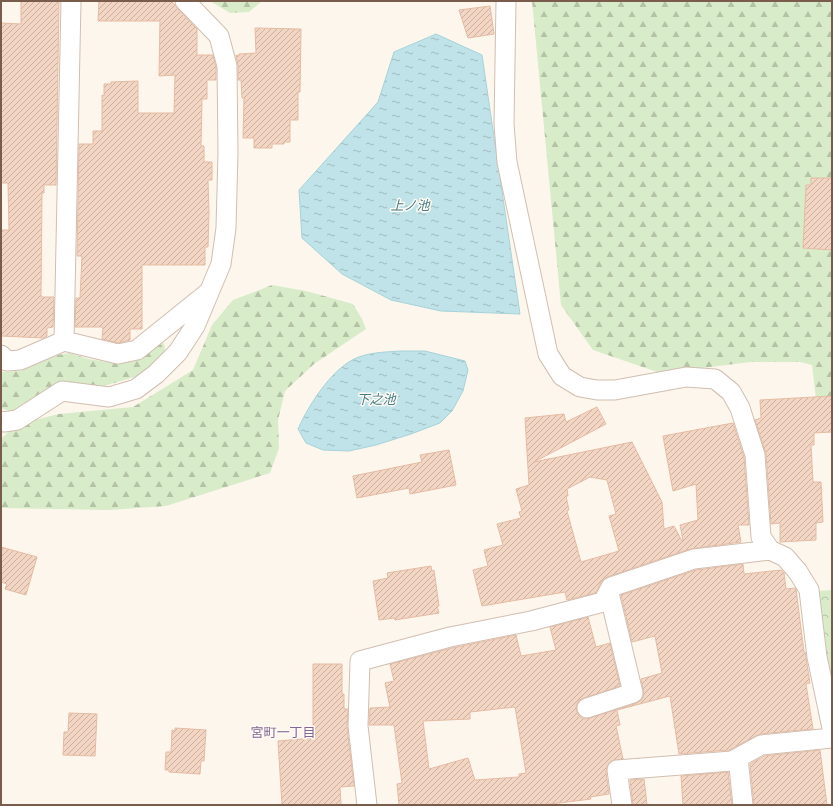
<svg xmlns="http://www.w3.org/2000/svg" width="833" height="806" font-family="'Golos Text','Noto Sans JP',sans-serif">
<defs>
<pattern id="forest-firs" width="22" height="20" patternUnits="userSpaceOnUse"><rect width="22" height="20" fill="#d8ecc9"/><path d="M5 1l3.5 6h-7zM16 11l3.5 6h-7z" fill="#b4c2a5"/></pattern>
<pattern id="park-crowns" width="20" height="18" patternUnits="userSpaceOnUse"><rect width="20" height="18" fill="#d8ecc9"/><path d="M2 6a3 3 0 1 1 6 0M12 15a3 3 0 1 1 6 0" fill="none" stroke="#b4c2a5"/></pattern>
<pattern id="water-ripples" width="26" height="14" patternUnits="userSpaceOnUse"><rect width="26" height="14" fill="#bfe3e8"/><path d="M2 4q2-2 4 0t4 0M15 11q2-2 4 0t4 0" fill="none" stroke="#a0bbbe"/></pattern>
<pattern id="building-hatch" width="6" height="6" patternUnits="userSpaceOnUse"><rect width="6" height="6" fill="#f3d5c3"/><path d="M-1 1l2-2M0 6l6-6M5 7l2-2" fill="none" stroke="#cab0a1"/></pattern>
</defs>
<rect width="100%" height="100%" fill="#fdf6ec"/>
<path fill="url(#forest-firs)" d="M210,1H262L249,12L230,13Z
M532,1H832V409L816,399L812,365L800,362H751L660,373L593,350L561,305Z
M272,285L306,291L353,304L362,319L366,329L314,364L285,391L278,420L279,448L270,473L166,506L109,510L2,508L1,507V439L17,424L59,414L133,407L193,370L212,325L233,300Z
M164,343L165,350L151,368L134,377L104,386L59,384L17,413L3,409L1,407V372L20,371L58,355L69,353L89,359L118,364L134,361L152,348Z"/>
<path fill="url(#park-crowns)" d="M832,590V694L817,591Z"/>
<path fill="url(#water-ripples)" stroke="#a5d3da" d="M436,34L482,55L520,314L441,311L391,300L342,274L302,238L299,190L378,102L394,52Z
M400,351H425L465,361L468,370L463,391L452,411L440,423L411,434L376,445L349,451L323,450L306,443L298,429C309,404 335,363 362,356C374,352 388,352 400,351Z"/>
<path fill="url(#building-hatch)" stroke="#e6bba3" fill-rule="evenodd" d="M21,1H59L56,185H44V193H42L41,297H54L53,327L47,328V336L43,338L1,336V230H9L8,183H1V23L21,24Z
M99,1H171L197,29V55H213L216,68V80H207V99H202L201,146H204V162H212V180H208L209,213L208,247H205V265H142V329H130V340L118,343L102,339L103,327H75L76,298H80L82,256H77L79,144H93V131H102V95L104,96V84H111V82L138,81V113H174L175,75L159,76L160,21H98Z
M490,6L494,34L468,38L459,10Z
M255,28L301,29L300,92H298V120H290V142H284V144H272V148H254V138H243L244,98H242L241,80H238V66L236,55L239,56V54L256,53Z
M811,178H832V250L803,248L806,185H811Z
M832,396V432L814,433V445H811L813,482H821L823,522L816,523V540L780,542V523L771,524L766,454L755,420L761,418L760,400Z
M597,407L606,424L534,462L632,442L662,502L664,529L674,526L682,541L683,540L680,525L698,520L696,484L673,491L663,436L733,423L744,457L749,525H738L741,542L690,549L607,577L601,582L596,593L567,600L565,592L482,606L473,570L488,566L484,550L503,545L497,524L521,518L519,512L522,511L516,489L529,485L525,418L564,414L566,422ZM590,477L607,480L616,514L609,516L619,551L581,562L567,511L569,510L566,496H568L567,489Z
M449,450L456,485L410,494L409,488L357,498L353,476L422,462L420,455Z
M1,547L37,557L26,595L5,589L7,584L1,582Z
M743,564L744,574L781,570L784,573L786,589L795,588L796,589L804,652H805L810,683L806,684L813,729L760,734L729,750L679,754L670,696L617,710L620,725L616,726L623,759L611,761L607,766L606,772L609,794L590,797L591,799L543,805H399L397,784L402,783L394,725H369L370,708L390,707L385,683L394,681L390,664L452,648L516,635L521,656L556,650L550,627L588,617L596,647L610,643L620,686L584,698L579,700L576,706L577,712L579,716L584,719L590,718L637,703L641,700L644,695L641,679L662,673L655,636L632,642L621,595L696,570ZM515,707L526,773L519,774V777L475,780L468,758L429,769L423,721L470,719V712Z
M431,566L432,571L434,570L439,606H437L439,613L395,620L394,618L379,620L373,581L388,578L387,573Z
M313,664H342V694H344V709H348L347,727L354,786L340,787L341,805H282L278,741L313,738Z
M69,713L97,714L95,756L63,755L64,732H68Z
M175,728L206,730L204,761H201L200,774L169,772V770H165L166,752H171L172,730L175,731Z
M820,750L827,805H754L750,764L764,756Z
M728,772L732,805H683L681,776Z
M644,779L647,805H633L630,780Z"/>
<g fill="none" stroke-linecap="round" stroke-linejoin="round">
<defs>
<path id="street" d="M506,1L504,124L507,162L548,354L562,376L580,387L597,390H615L686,377L715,379L731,392L740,408L755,455L761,537L770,550
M64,341L71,1
M1,355L7,361L20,360L64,341L118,354L137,350L209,292
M1,421L4,422L17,420L62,391L109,397L136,389L156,374L178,352L195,326L221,264L226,228L228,153L227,66L219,36L185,1
M587,708L633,693L609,593
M738,758L743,805
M367,805L358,726L360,661L450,637L531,621L603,602L611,587L694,559L770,550L785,557L798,572L809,590L817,657L832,728
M622,805L617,770L732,761L761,745L832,738"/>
</defs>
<use href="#street" stroke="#d1beb0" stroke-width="21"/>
<use href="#street" stroke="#fff" stroke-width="19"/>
</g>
<g text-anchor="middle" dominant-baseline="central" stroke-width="3" stroke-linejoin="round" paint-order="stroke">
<g font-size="13" font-style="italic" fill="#437c86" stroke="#fffaf3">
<text x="410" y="205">上ノ池</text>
<text x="376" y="399">下之池</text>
</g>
<g font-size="13" fill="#846695" stroke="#fffaf3">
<text x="283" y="732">宮町一丁目</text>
</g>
</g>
<rect width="833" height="806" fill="none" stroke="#7a5c4d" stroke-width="4"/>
</svg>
